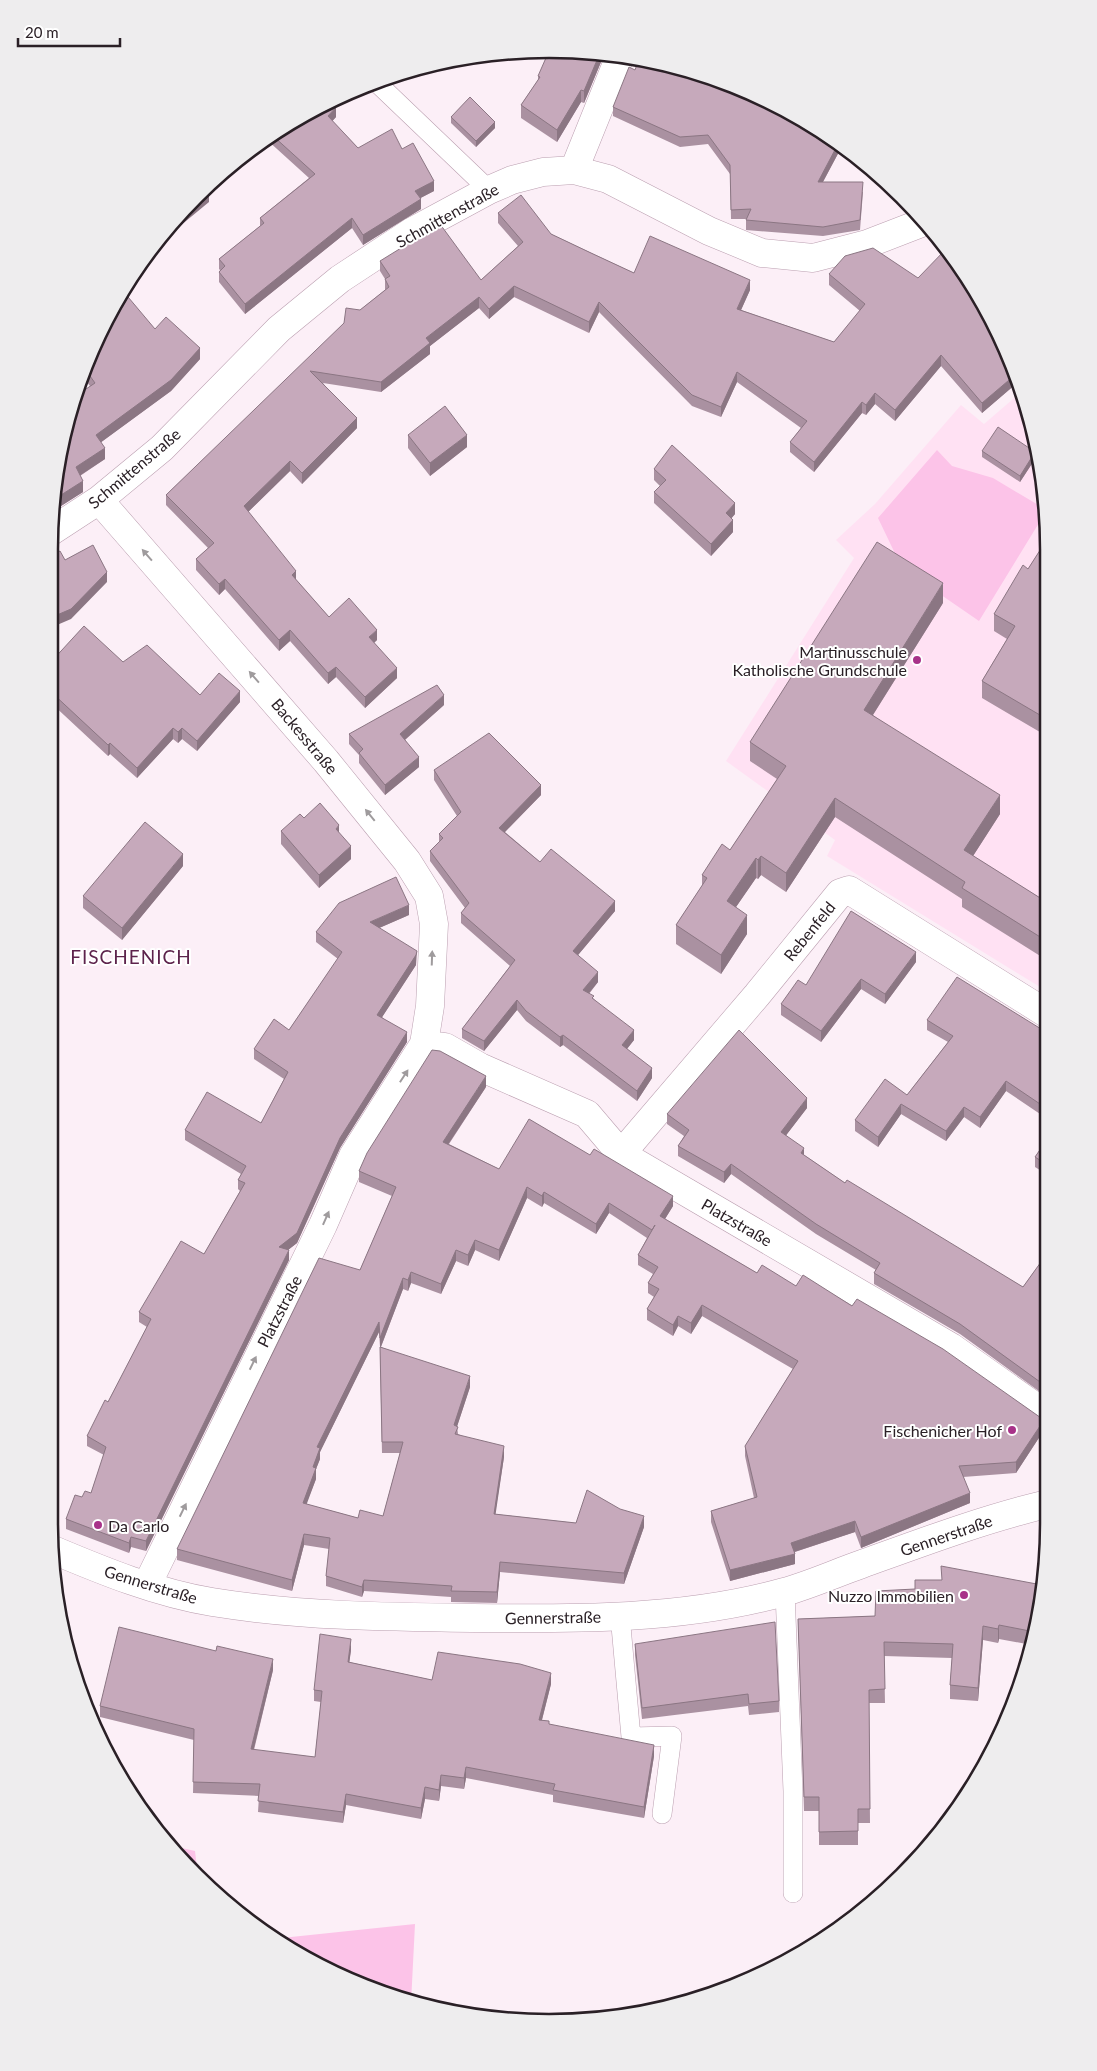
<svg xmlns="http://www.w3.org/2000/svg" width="1097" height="2071" font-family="Lato,sans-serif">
<rect width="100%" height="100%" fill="#fceff7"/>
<path fill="#ffe1f3" d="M1020,393L1044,483L1045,990L827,856L835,840L726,761L854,558L836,540L875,504L961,405L984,424Z"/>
<path fill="#fcc3e8" d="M937,450L952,466L993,478L1040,506L1042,518L979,621L902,568L878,518Z
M169,1845L195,1851L198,1876Z
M415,1924L411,2003L357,1984L272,1939Z"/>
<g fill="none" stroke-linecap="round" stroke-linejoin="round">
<defs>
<path id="service" d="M375,81L489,190
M785,1592L793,1791V1893
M620,1615L631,1737L672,1736L662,1814"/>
<path id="minor" d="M574,170L620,56
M99,500L326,761L407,861L429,896L434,924L430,1006L424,1044L353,1156L323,1225L147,1585
M50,532L99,500L162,448L279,329L340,279L413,231L489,190L512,180L543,172L574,170L608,179L709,231L762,253L813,258L867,244L924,222
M424,1044L445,1047L480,1067L587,1114L621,1154L951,1347L1047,1415
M621,1154L757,995L840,893L849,890L1046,1013"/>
<path id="tertiary" d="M51,1549C103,1571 157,1593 212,1602C298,1616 387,1617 473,1618C576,1619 684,1620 784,1592C810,1585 836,1573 862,1564C923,1542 984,1519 1047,1504"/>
</defs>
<use href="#service" stroke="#bb9fb0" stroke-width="20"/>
<use href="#minor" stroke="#bb9fb0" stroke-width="29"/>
<use href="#tertiary" stroke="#bb9fb0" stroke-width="29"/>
<use href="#service" stroke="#fff" stroke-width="19"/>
<use href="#minor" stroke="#fff" stroke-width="28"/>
<use href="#tertiary" stroke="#fff" stroke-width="28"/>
</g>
<path fill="#aa91a1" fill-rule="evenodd" d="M601,53V62L584,103L581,102L557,142L521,118V105L538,80V76Z
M635,70L770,100L841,148L823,182L863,192L860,230L823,236L746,230V220L747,219H731L730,174L708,144L680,147L613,116V107Z
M299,116L336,117L332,121L358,148L402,149L434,191L420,198L421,209L363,245L352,228L245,314L219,282V272L220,270L219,269V259L260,226V218L309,178L266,139Z
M451,117L495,128L476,147L451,123Z
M498,213L551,234L634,273L750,290L741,310L834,342L860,311L829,285V274L1010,358L1017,383L982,413L941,366L895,421L875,404L866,415L862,413L814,472L790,452V442L801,428L737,382L721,417L692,406L599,312L589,333L514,297L489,319L479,308L430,346V354L381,392L323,383L357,428L302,484L290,471L248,512L296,580L329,617L377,640L374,643L397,678L365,708L336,677L328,684L290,641L279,651L225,589L219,595L196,570V559L208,548L166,505V495L360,310L385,290V279L380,271V261L481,280L518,246L498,223Z
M100,327L155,329L200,359L171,391L101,442L105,459L80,476L83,492L61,506L53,497L66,419L90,386L82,376Z
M408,435L467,447L430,476L408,448Z
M982,451L1035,459L1020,482L982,457Z
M654,469L735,514L731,519L733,532L711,556L654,503V492L660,486L654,480Z
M1044,544L1045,735L982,698V681L1007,639L994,631V614L1028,569Z
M943,603L873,715L1000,814L973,856L1045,901V959L962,907V899L835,817L786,892L761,875L758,879L756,878L736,907L747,934L721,974L676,944V925L702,886V875L730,850L777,779L750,761V742Z
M123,662L200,695L240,702L197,751L182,739L178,743L173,739L137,778L110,754L108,756L50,702V663Z
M444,705L405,740L419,767L385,795L359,763V755L349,744V734Z
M434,770L541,795L505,832L540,862L615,911L578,955L598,982L589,994L634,1040L627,1049L652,1078L637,1101L563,1045L560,1047L526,1021L517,1010L484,1051L462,1038V1029L510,966L461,923V913L465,908L430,861V851L439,842V834L457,816L434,780Z
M304,818L339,833L351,859L319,888L281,844V831Z
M183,866L122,940L83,908V896Z
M409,915L379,928L416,965L382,1017L407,1042L340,1148L297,1243L288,1250L289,1260L146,1551L131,1547L129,1553L66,1529V1519L82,1497L91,1493L104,1455L87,1446V1436L108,1402L147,1327L139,1322V1312L204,1254L240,1191L238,1189V1180L241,1174L185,1140V1130L261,1123L284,1079L254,1059V1049L289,1030L338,959L316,942V932Z
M916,962L885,1004L861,989L821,1042L781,1015V1004L806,985Z
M927,1020L1046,1032V1118L1006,1091L980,1128L964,1117L946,1141L901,1114L878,1147L855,1131V1120L907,1095L948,1042L927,1030Z
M486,1087L449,1144L499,1169L673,1206L665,1219L757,1273L796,1286L1044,1430L1016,1473L963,1477L970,1503L861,1548L855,1532L795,1552V1564L730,1581L711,1522V1511L754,1498L745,1456V1446L793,1369L702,1316L691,1334L678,1326L673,1336L647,1320V1309L654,1297L648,1293V1283L653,1274L638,1265V1255L647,1238L609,1213L596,1234L544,1203L542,1207L527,1198L499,1261L475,1250L468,1266L456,1261L441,1294L411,1283L408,1291L403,1289L381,1347L470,1387L457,1426L458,1434L504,1457L495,1514L576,1523L644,1527L624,1584L500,1572L497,1603L451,1602V1597L364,1591L362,1597L326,1586V1576L329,1549L304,1545L292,1591L177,1560V1549L360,1270L392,1196L359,1182V1171ZM379,1332L380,1347V1357L382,1453H400L383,1516L358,1518L306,1504L316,1479V1469L320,1459V1452Z
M807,1108L786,1135L804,1155L845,1183L1023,1287L1046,1255L1047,1397L960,1334L874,1284V1273L876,1270L816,1234L731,1174L724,1183L678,1156V1146L684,1136L667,1124V1114Z
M1046,1141V1174L1035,1167V1157Z
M1042,1585L1032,1645L999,1639L998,1643L983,1640L978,1701L950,1699V1685L952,1658L884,1656L885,1703H869L870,1823H858V1845H819V1811H804L798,1619L875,1616Z
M635,1644L779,1701V1712L749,1715L748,1706L642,1719L635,1655Z
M351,1650L349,1662L432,1680L551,1684L542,1720L549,1724L654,1756L644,1818L553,1802V1795L466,1778L464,1789L441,1786L439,1801L425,1799L421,1819L346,1805L343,1823L258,1812L259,1796L193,1793L194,1740L100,1717V1706L273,1670L254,1750L315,1757L321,1702L314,1701V1690Z"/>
<path fill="#8b7683" d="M600,53H601V62L584,103V91Z
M581,90V102L557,142V130Z
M336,107V117L328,126V116Z
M495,122V128L476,147V141Z
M837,146L841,148L818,191V182Z
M434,181V191L415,201V191Z
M209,190V202L146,254L152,244L183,212Z
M421,199V209L363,245V235Z
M352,218V228L245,314V304Z
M750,280V290L737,319V309Z
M514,286V297L489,319V309Z
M479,297V308L430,346V354L381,392V382L426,338Z
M599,302V312L589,333V322Z
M200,348V359L171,391L96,446V435Z
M941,355V366L895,421V410Z
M737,372V382L721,417V407Z
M1015,375L1017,383L982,413V403Z
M875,393V404L866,415V405Z
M862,402V413L814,472V462Z
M357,418V428L302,484V473Z
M467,435V447L430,476V463Z
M105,448V459L76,478V467Z
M1035,452V459L1020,482V476Z
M290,461V471L244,516V506Z
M83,481V492L61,506V495Z
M735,503V514L726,524V513Z
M733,520V532L711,556V544Z
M296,571V582L292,575Z
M107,572V582L71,619L50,628V618Z
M225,579V589L219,595V584Z
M943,583V603L864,729V710Z
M290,630V641L279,651V640Z
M377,630V640L369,647V637Z
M336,667V677L328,684V673Z
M397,668V678L365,708V697Z
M240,691V702L197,751V741Z
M444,695V705L400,744V734Z
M173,728V739L137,778V768Z
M182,728V739L178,743V732Z
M110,743V754L108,756V745Z
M419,757V767L385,795V785Z
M541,785V795L499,838V828Z
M1000,795V814L964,870V850Z
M835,798V817L786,892V873Z
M339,825V838L336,829Z
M351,846V859L319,888V875Z
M183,854V866L122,940V928Z
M761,856V875L758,879V860Z
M756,858V878L727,920V901Z
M615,901V911L573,961V951Z
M409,905V915L370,932V922Z
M747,915V934L721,974V955Z
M417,951L416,965L377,1025V1015Z
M916,952V962L885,1004V994Z
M598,972V982L583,1000V990Z
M861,979V989L821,1042V1031Z
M517,1000V1010L484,1051V1041Z
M634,1030V1040L622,1055V1045Z
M407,1032V1042L340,1148L297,1243L279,1257V1247L340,1138Z
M563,1035V1045L560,1047V1037Z
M652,1068V1078L637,1101V1091Z
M486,1076V1087L443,1152V1142Z
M1006,1081V1091L980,1128V1117Z
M807,1098V1108L781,1142V1132Z
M901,1104V1114L878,1147V1137Z
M964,1107V1117L946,1141V1131Z
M804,1148V1158L801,1153Z
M731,1164V1174L724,1183V1172Z
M527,1187V1198L499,1261V1250Z
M544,1192V1203L542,1207V1196Z
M673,1196V1206L660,1227V1216Z
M609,1203V1213L596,1234V1224Z
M475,1240V1250L468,1266V1255Z
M289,1250V1260L146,1551V1541Z
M456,1250V1261L441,1294V1284Z
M411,1272V1283L408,1291V1280Z
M403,1278V1289L380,1349V1338Z
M702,1305V1316L691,1334V1323Z
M678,1316V1326L673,1336V1325Z
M379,1322V1332L320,1452V1459L316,1469V1479L303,1514V1503L313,1467L317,1447Z
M470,1376V1387L454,1436V1425Z
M1044,1420V1430L1016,1473V1462Z
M504,1446V1457L494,1525V1514Z
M970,1493V1503L861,1548V1537Z
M644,1516V1527L624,1584V1573Z
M855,1521V1532L791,1553V1543Z
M304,1534V1545L292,1591V1580Z
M131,1537V1547L129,1553V1543Z
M795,1554V1564L730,1581V1570Z
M500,1562V1572L497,1603V1592Z
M364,1580V1591L362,1597V1587Z
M999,1625V1639L998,1643V1629Z
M983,1626V1640L978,1701V1688Z
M351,1639V1650L348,1673V1662Z
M273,1659V1670L251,1760V1749Z
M551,1673V1684L539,1731V1720Z
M654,1745V1756L644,1818V1807Z
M466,1767V1778L464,1789V1778Z
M441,1775V1786L439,1801V1790Z
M425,1787V1799L421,1819V1808Z
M346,1794V1805L343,1823V1812Z"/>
<path fill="#c6a9bb" stroke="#8b7683" d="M581,50L600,53L584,91L581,90L557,130L521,105L540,77L538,76L549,51Z
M639,59L678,66L770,100L837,146L818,182H863L860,220L823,227L746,220L751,209L731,210L730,165L708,135L680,137L613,107L629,67L635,70Z
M470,97L495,122L476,141L451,117Z
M330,101L336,107L328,116L358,148L392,129L402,149L413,143L434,181L415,191L421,199L363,235L352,218L245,304L219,272L225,266L219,259L264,223L260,218L315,174L272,135L299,116Z
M206,186L209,190L183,212Z
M521,195L551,234L591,253L634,273L650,236L750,280L737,309L834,342L865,304L829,274L845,256L873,248L918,278L947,248L1010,358L1015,375L982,403L941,355L895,410L875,393L866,405L862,402L814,462L790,442L807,421L737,372L721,407L692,395L599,302L589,322L514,286L489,309L479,297L426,338L430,343L381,382L310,371L357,418L302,473L290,461L244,506L296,571L292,575L329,617L349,598L377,630L369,637L397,668L365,697L336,667L328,673L290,630L279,640L225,579L219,584L196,559L214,543L166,495L344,323L346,308L360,310L389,287L385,279L390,276L380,261L440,224L481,280L523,242L498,213Z
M123,291L155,329L166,317L200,348L171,380L96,435L105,448L76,467L83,481L61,495L55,487L66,419L74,397L95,383L85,369L99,331L102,329L100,327Z
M445,406L467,435L430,463L408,435Z
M998,427L1035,452L1020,476L982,451Z
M672,445L735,503L726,513L733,520L711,544L654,492L666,480L654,469Z
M877,542L943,583L864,710L1000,795L964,850L1045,901V940L962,888L965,882L835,798L786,873L761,856L758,860L756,858L727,901L747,915L721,955L676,925L707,878L702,875L722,844L730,850L786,766L750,742Z
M1044,544L1045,718L982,681L1015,626L994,614L1023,565L1028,569Z
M93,545L107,572L71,609L50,618V556L60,551L65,560Z
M84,626L123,662L147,645L200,695L219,673L240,691L197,741L182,728L178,732L173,728L137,768L110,743L108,745L50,691V663Z
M437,685L444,695L400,734L419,757L385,785L359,753L363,749L349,734Z
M489,733L541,785L499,828L540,862L551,849L615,901L573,951L598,972L583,990L594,996L592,998L634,1030L622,1045L652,1068L637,1091L563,1035L560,1037L526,1011L517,1000L484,1041L462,1029L515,960L461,913L469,903L430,851L443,838L439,834L461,812L434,770Z
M320,803L339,825L336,829L351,846L319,875L281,831L300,814L304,818Z
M145,822L183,854L122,928L83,896Z
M396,877L409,905L370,922L417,951L416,955L377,1015L407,1032L340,1138L297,1233L279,1247L289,1250L146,1541L131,1537L129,1543L66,1519L75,1495L82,1497L85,1491L91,1493L106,1447L87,1436L105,1400L108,1402L151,1319L139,1312L181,1241L204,1254L245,1183L238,1180L246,1166L185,1130L207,1092L261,1123L288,1072L254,1049L274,1019L289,1030L342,952L316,932L339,903Z
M851,911L916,952L885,994L861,979L821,1031L781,1004L798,980L806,985Z
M957,977L1046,1032V1108L1006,1081L980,1117L964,1107L946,1131L901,1104L878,1137L855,1120L885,1079L907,1095L953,1036L927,1020Z
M739,1030L807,1098L781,1132L804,1148L801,1153L845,1183L847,1180L1023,1287L1046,1255L1047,1387L960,1324L874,1273L880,1263L816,1224L731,1164L724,1172L678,1146L689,1130L667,1114Z
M432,1050L440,1051L486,1076L443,1142L499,1169L529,1119L590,1155L594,1149L673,1196L660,1216L757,1273L762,1265L796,1286L803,1275L852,1306L857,1299L943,1349L1044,1420L1016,1462L959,1466L970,1493L861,1537L855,1521L791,1543L795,1554L730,1570L711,1511L757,1497L745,1446L798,1361L702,1305L691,1323L678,1316L673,1325L647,1309L659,1289L648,1283L658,1267L638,1255L655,1225L652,1230L609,1203L596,1224L544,1192L542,1196L527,1187L499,1250L475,1240L468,1255L456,1250L441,1284L411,1272L408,1280L403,1278L380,1338L379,1322L317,1447L320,1448L313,1467L316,1468L303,1503L358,1518L360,1510L383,1516L403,1442H382L380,1347L470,1376L454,1425L458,1427L455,1434L504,1446L494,1514L576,1523L587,1490L620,1509L644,1516L624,1573L500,1562L497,1592L451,1591L452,1586L364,1580L362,1587L326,1576L330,1538L304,1534L292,1580L177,1549L319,1258L360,1270L396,1187L359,1171L367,1153Z
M1046,1141V1164L1035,1157Z
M941,1566L1042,1585L1035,1632L999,1625L998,1629L983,1626L978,1688L950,1685L953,1644L884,1642L885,1689L869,1690L870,1809H858V1831L819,1832V1797H804L798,1619L875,1616L876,1591L915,1589V1580H942Z
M775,1622L779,1701L749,1704L748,1694L642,1708L635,1644Z
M119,1627L216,1651L217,1646L273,1659L251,1749L315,1757L322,1691L314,1690L320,1634L351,1639L348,1662L432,1680L438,1652L520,1664L551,1673L539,1720L549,1721V1724L654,1745L644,1807L553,1790L555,1784L466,1767L464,1778L441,1775L439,1790L425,1787L421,1808L346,1794L343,1812L258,1801L260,1784L193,1782L194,1729L100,1706Z"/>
<defs><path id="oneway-solid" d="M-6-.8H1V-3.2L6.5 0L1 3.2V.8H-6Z" transform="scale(1.25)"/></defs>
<g fill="#9f9b9d">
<use href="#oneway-solid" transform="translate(147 555) rotate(-131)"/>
<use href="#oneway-solid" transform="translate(254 677) rotate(-131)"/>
<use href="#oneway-solid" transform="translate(370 815) rotate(-129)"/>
<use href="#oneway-solid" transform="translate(432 958) rotate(-88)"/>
<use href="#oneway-solid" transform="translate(404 1076) rotate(-57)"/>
<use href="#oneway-solid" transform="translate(326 1218) rotate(-66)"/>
<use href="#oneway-solid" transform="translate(253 1363) rotate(-64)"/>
<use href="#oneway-solid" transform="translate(183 1510) rotate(-64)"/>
</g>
<g fill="#a83289" stroke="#fff" stroke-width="2">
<circle cx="917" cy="660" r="5"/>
<circle cx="1012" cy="1430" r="5"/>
<circle cx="98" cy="1525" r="5"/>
<circle cx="964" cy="1595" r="5"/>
</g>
<g text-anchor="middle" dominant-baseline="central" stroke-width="4" stroke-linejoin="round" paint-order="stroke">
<g font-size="16" fill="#2a2026" stroke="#fff">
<text transform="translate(447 215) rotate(-29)">Schmittenstraße</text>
<text transform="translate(134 468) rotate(-40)">Schmittenstraße</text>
<text transform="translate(305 736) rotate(50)">Backesstraße</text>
<text transform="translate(809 931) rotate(-51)">Rebenfeld</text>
<text transform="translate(737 1222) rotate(30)">Platzstraße</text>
<text transform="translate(279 1311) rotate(-63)">Platzstraße</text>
<text transform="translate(946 1535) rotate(-19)">Gennerstraße</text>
<text transform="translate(151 1584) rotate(17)">Gennerstraße</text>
<text transform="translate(553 1617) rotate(-1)">Gennerstraße</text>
</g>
<g font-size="16" fill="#2a2026" stroke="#fff" text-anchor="end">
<text x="907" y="651">Martinusschule<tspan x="907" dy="18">Katholische Grundschule</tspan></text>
<text x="1002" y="1430">Fischenicher Hof</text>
<text x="108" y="1525" text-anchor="start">Da Carlo</text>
<text x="954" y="1595">Nuzzo Immobilien</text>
</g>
<g font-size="19" letter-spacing="1" fill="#5d234c" stroke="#fff">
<text x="131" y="956">FISCHENICH</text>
</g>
</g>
<path d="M0 0H1097V2071H0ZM549 58H549A491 491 0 0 1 1040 549V1523A491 491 0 0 1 549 2014H549A491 491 0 0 1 58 1523V549A491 491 0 0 1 549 58Z" fill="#eeedee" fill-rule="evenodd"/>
<path fill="none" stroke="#2a2026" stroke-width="2.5" d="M549 58H549A491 491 0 0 1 1040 549V1523A491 491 0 0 1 549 2014H549A491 491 0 0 1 58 1523V549A491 491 0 0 1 549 58Z"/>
<path d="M18 38v8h102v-8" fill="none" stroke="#2a2026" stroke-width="2.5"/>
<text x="25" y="38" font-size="15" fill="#2a2026" stroke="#ffffff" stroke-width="4" paint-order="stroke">20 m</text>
</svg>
